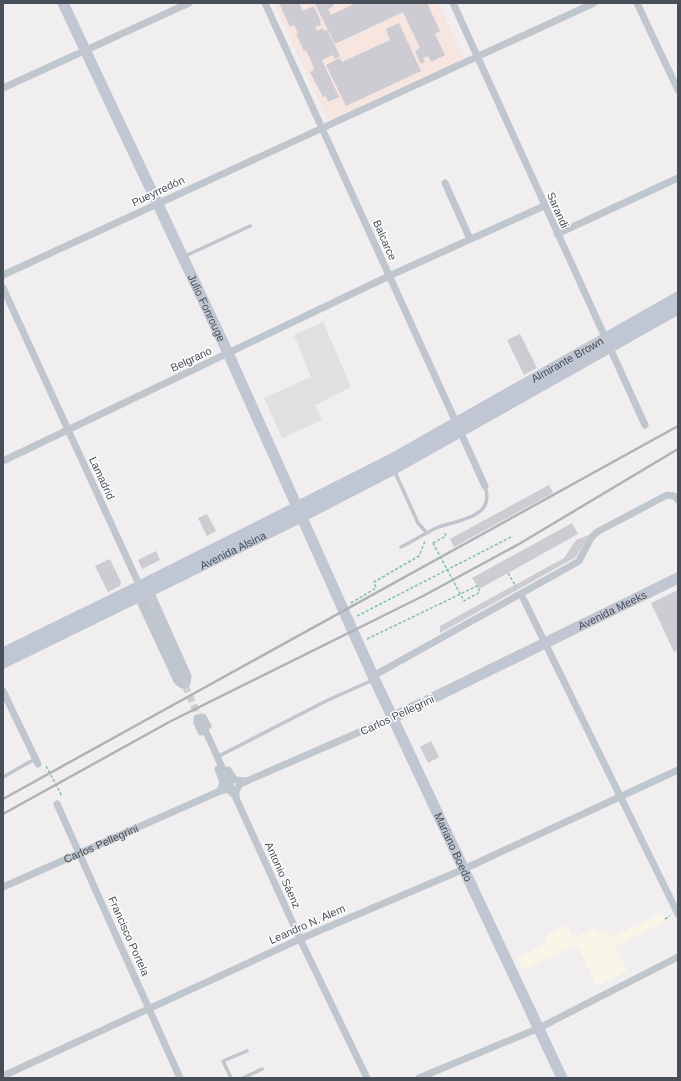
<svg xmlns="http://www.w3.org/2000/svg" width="681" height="1081" font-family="Arial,sans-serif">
<rect width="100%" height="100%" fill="#f0eeee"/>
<path fill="#f9f6e8" d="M662,913L666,921L615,946L627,971L597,986L577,945L523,970L517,958L548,942L545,936L567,925L574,938L595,928L599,934L607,930L611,938Z"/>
<path fill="#e1dfdf" d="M323,322L351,387L315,405L322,420L282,438L264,398L311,377L294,335Z"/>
<path fill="#f7e5e0" d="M274,3H438L464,59L329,121Z"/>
<path fill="#ccccd2" d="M279,3H299L303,11L314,6L321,22L320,23L321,25L315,27L317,31L323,28L324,31L327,30L340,56L335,59L333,55L322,60L339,97L328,102L326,96L323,97L310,72L314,70L312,63L306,50L304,51L296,34L298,33L294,25L290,27Z
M332,3L334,6L328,9L331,15L356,3H427L440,31L435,34L445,55L431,62L428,56L423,58L425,62L421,64L415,51L420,48L403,12L335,44L315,4Z
M399,23L421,71L346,106L326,65L340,58L342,62L390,40L386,29Z
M520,334L537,368L524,375L507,340Z
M549,485L553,493L454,547L450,539Z
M207,514L216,531L207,536L198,518Z
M572,523L578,534L479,589L472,578Z
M589,535L576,557L440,633V626L564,558L576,540Z
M156,551L160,560L142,569L138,560Z
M110,559L121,582L120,586L108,592L95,566Z
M678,590V650L674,652L651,603Z
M431,741L439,757L428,763L420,747Z"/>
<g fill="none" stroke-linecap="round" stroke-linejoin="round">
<path stroke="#ceced0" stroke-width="7" stroke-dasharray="7 3.5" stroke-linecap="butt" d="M181,676L201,722"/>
<path stroke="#7dc2a8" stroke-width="1.5" stroke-dasharray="3 2" stroke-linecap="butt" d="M433,543L446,536L444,531
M508,573L516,587
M351,603L376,588L374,582L419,556L425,541
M357,616L511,537
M367,639L477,586L480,592L464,601
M46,766L61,794L60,797
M665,919L670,916"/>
<path stroke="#c0c6ce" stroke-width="3.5" d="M185,256L250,226
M394,470L418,523L427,533
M401,547C413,541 424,534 436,528C456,520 496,519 485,486
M221,755L326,701L373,680
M3,777L35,759
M231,1078L223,1061L247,1051
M243,1078L262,1069"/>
<g stroke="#c0c6ce" stroke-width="7">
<path d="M265,3L485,486"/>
<path d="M453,3L645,425"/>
<path d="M637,3L678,90"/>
<path d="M3,88L189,3"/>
<path d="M445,183L470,239"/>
<path d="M557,234L678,178"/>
<path d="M3,275L594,3"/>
<path d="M3,288L181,676"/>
<path d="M3,461L389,276L544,206"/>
<path d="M521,594L678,914"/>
<path d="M138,597L177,681L182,685L187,683L188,676L150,591"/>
<path d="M373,676L574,564L579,561L591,538L597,532L667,495L674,496L678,500"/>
<path d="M3,691L38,764"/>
<path d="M202,723L300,939L367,1078"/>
<path d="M201,732L197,723V718L203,717L208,726"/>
<path d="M218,769L223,782L220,791"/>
<path d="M228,770L235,780L246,781"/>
<path d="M236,797V791L240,784L394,717"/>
<path d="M57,804L180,1078"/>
<path id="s1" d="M3,887L220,791L228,789L233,794"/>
<path d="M3,1076L300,939L464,869L678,770"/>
<path d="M419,1078L539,1028L678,957"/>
</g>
<g stroke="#c0c7d2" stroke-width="11">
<path id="s2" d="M63,3L228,353L373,676L562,1078"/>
<path id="s3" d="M3,653L140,586L390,460L678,297"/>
<path id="s4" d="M3,663L303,516L394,469L678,309"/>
<path id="s5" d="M394,717L678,578"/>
</g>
<path stroke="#b0b2b7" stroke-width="2.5" d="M3,799L678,426
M3,814L171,721L423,596L519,544L678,449"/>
<path stroke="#7dc2a8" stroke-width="1.5" stroke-dasharray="3 2" stroke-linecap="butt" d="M433,543L464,601"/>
</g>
<g text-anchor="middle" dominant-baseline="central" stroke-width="3" stroke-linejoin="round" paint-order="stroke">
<g font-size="11" fill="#484f58" stroke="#fff">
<text transform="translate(158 191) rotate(-25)">Pueyrredón</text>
<text transform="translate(558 210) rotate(66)">Sarandi</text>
<text transform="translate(385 240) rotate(66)">Balcarce</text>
<text stroke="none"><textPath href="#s2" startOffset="337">Julio Fonrouge</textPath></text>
<text transform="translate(191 359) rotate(-25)">Belgrano</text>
<text stroke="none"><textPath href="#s3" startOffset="636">Almirante Brown</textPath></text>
<text transform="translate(102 478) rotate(65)">Lamadrid</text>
<text stroke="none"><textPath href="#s4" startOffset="256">Avenida Alsina</textPath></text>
<text stroke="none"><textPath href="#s5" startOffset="243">Avenida Meeks</textPath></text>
<text transform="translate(397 715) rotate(-25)">Carlos Pellegrini</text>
<text stroke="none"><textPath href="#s1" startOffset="107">Carlos Pellegrini</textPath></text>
<text stroke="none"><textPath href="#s2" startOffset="930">Mariano Boedo</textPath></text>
<text transform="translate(283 875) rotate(66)">Antonio Sáenz</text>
<text transform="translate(307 924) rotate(-24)">Leandro N. Alem</text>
<text transform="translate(129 936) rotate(66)">Francisco Portela</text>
</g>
</g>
<rect width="681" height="1081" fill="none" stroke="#484f58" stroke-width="8"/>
</svg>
